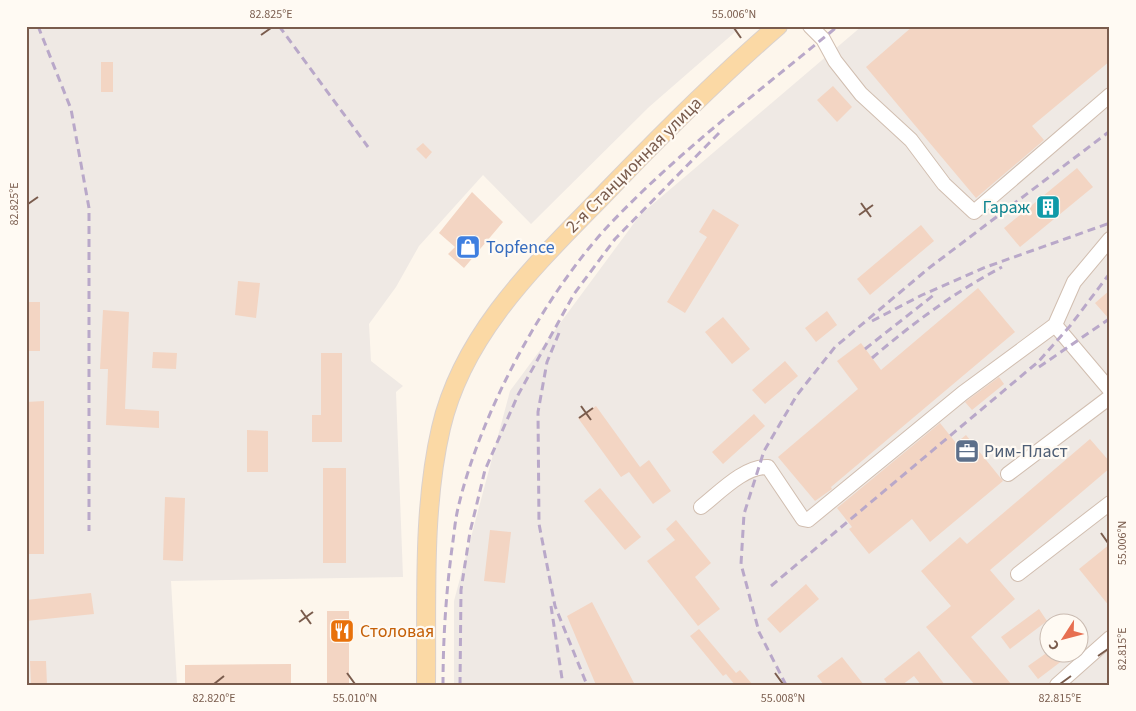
<svg xmlns="http://www.w3.org/2000/svg" width="1136" height="711" font-family="'Source Sans 3',sans-serif">
<rect width="100%" height="100%" fill="#fdf6ec"/>
<path fill="#efe9e4" fill-rule="evenodd" d="M26,26H742L649,107L531,224L483,175L419,246L396,287L369,324L371,361L403,386L396,392L403,577L171,581L177,685H26Z
M862,26H1110V685H454V601L510,391L640,215ZM1048,624H1078V654H1048Z"/>
<path fill="#f3d5c3" d="M913,26H1110V61L1032,126L1044,140L976,198L866,67Z
M101,62H113V92H101Z
M833,86L852,107L837,122L817,100Z
M423,143L432,152L426,159L416,149Z
M1077,168L1093,187L1020,247L1004,228Z
M472,192L503,222L464,268L448,254L455,247L439,233Z
M713,209L739,225L685,313L667,302L707,237L699,232Z
M921,225L934,241L870,295L857,279Z
M238,281L260,283L256,318L235,315Z
M978,288L1015,332L831,487L832,489L815,501L778,457L858,389L837,361L861,343L881,370Z
M1110,290V320L1095,303Z
M26,302H40V351H26Z
M103,310L129,312L125,409L159,411V428L106,425L108,369H100Z
M827,311L837,325L816,342L805,328Z
M723,317L750,349L732,364L705,332Z
M153,352L177,353L176,369L152,368Z
M321,353H342V442H312V415H321Z
M785,361L798,376L765,404L752,390Z
M999,377L1004,384L972,410L965,402Z
M44,401V554H26V402Z
M596,406L640,467L649,460L671,491L653,504L629,472L621,477L578,418Z
M754,414L765,426L723,464L712,452Z
M940,423L956,443L966,435L1003,481L930,542L912,519L869,554L849,529L852,527L837,508Z
M247,430L268,431V472H247Z
M1090,439L1110,462V468L990,570L1015,599L971,637L1012,685H975L926,627L951,606L921,571L960,537L967,544Z
M323,468H346V563H323Z
M600,488L641,537L625,550L584,501Z
M165,497L185,498L183,561L163,560Z
M676,520L711,563L695,577L720,609L698,626L647,561L675,540L666,529Z
M490,530L511,532L505,583L484,581Z
M1110,544V607L1079,569Z
M806,584L819,599L780,633L767,619Z
M91,593L94,614L26,621V600Z
M592,602L635,685H596L567,616Z
M1039,609L1047,621L1010,649L1001,637Z
M327,611H349V685H327Z
M699,629L736,673L740,670L753,685H735L726,674L723,676L690,636Z
M919,651L945,685H921L914,676L902,685H888L884,679Z
M1045,654H1071L1038,679L1028,666Z
M842,657L864,685H824L817,676Z
M30,661H46L47,685H31Z
M291,664V685H185V665Z"/>
<g fill="none" stroke-linecap="round" stroke-linejoin="round">
<defs>
<path id="minor" d="M810,26L823,39L835,61L861,94L911,140L944,184L974,212L1110,95
M1110,239L1074,282L1055,325L1110,390
M1008,474L1110,397
M701,507C719,493 744,466 768,467L803,519L808,520L963,393L1055,325
M1018,574L1110,503
M1057,685L1110,638"/>
<path id="major" d="M426,685C427,602 422,509 441,428C464,328 544,257 612,186C665,131 720,76 778,26"/>
</defs>
<use href="#minor" stroke="#d1beb0" stroke-width="16"/>
<use href="#major" stroke="#dad1cd" stroke-width="20"/>
<use href="#minor" stroke="#fff" stroke-width="14"/>
<use href="#major" stroke="#fbd9a5" stroke-width="18"/>
<path stroke="#b9a8c9" stroke-width="3" stroke-dasharray="8 5" stroke-linecap="butt" d="M38,26L71,109L89,208V531
M279,26L368,147
M872,321L922,295L986,267L1110,223
M559,333L547,362L538,412L539,524L555,606L587,685
M865,349L935,294
M872,358C913,323 955,292 1002,267
M1039,367L1109,319
M771,586L1038,362L1070,326L1110,273
M551,606L563,685
M443,685C443,639 446,593 452,548C454,535 455,521 458,508C480,414 543,296 609,225C678,152 761,90 838,26
M460,685L461,590L470,532L485,470L518,395L574,294L615,239L719,133
M786,685L759,632L741,564L744,514L764,451L797,395L835,347L929,268L1110,131"/>
</g>
<path fill="none" stroke="#7a5c4d" stroke-width="2" d="M734,28L741,38M261,35L271,28M861,203L871,217M28,204L38,197M859,215L873,205M581,406L591,420M579,418L593,408M1101,533L1108,543M301,610L311,624M299,622L313,612M1098,656L1108,649M347,673L355,684M775,673L783,684M214,684L224,676M1060,684L1071,676"/>
<defs>
<symbol id="building-square" viewBox="-11 -11 22 22"><rect x="-9" y="-9" width="18" height="18" rx="4" fill="#0f9aa8" stroke="#fffaf3"/><path d="M-4-6H4V6H1V3H-1V6H-4ZM-2.5-4.3h1.7v1.8h-1.7ZM.8-4.3h1.7v1.8H.8ZM-2.5-1h1.7V.8h-1.7ZM.8-1h1.7V.8H.8Z" fill="#fff"/></symbol>
<symbol id="shop-square" viewBox="-11 -11 22 22"><rect x="-9" y="-9" width="18" height="18" rx="4" fill="#3f7fe0" stroke="#fffaf3"/><path d="M-5-2.5h2.3a2.7 3.5 0 0 1 5.4 0H5L5.5 6h-11ZM-1.5-2.5h3a1.5 2.3 0 0 0-3 0Z" fill="#fff"/></symbol>
<symbol id="office-square" viewBox="-11 -11 22 22"><rect x="-9" y="-9" width="18" height="18" rx="4" fill="#5c6f8a" stroke="#fffaf3"/><path d="M-6-3h4V-5.5h4V-3h4V5H-6ZM-1-4.5V-3h2v-1.5ZM-6 0V1H6V0Z" fill="#fff"/></symbol>
<symbol id="restaurant-square" viewBox="-11 -11 22 22"><rect x="-9" y="-9" width="18" height="18" rx="4" fill="#e8710a" stroke="#fffaf3"/><path d="M-5-6h1v4h1v-4h1v4h1v-4h1v5L-1.5 .5V6h-2V.5L-5-1ZM5-6V6H3V1.5H1.5Q1.5-4 5-6Z" fill="#fff"/></symbol>
</defs>
<g fill-rule="evenodd">
<use href="#building-square" x="1034" y="193" width="28" height="28"/>
<use href="#shop-square" x="454" y="233" width="28" height="28"/>
<use href="#office-square" x="953" y="437" width="28" height="28"/>
<use href="#restaurant-square" x="328" y="617" width="28" height="28"/>
</g>
<g text-anchor="middle" dominant-baseline="central" stroke-width="4.5" stroke-linejoin="round" paint-order="stroke">
<g font-size="18" fill="#7a5c4d" stroke="#fffaf3">
<text transform="translate(634 165) rotate(-45)">2-я Станционная улица</text>
</g>
<g font-size="18" fill="#0d838f" stroke="#fffaf3" text-anchor="end">
<text x="1030" y="207">Гараж</text>
</g>
<g font-size="18" fill="#366cbe" stroke="#fffaf3" text-anchor="start">
<text x="486" y="247">Topfence</text>
</g>
<g font-size="18" fill="#4e5e75" stroke="#fffaf3" text-anchor="start">
<text x="984" y="451">Рим-Пласт</text>
</g>
<g font-size="18" fill="#c56008" stroke="#fffaf3" text-anchor="start">
<text x="360" y="631">Столовая</text>
</g>
</g>
<rect width="1136" height="711" fill="none" stroke="#fffaf3" stroke-width="55"/>
<g transform="translate(1064 638) rotate(234)"><circle r="24" fill="#fffaf3" stroke="#cabbb1"/>
<path d="M0-4L9 19L0 12L-9 19Z" fill="#e76f51"/>
<text y="-8" font-size="14" font-weight="bold" text-anchor="middle" fill="#7a5c4d">С</text>
</g>
<rect x="28" y="28" width="1080" height="656" fill="none" stroke="#7a5c4d" stroke-width="2"/>
<g font-size="12" text-anchor="middle" fill="#7a5c4d">
<text x="271" y="18">82.825°E</text>
<text x="734" y="18">55.006°N</text>
<text transform="translate(14 204) rotate(-90)" y="4">82.825°E</text>
<text transform="translate(1122 543) rotate(-90)" y="4">55.006°N</text>
<text transform="translate(1122 649) rotate(-90)" y="4">82.815°E</text>
<text x="214" y="702">82.820°E</text>
<text x="355" y="702">55.010°N</text>
<text x="783" y="702">55.008°N</text>
<text x="1060" y="702">82.815°E</text>
</g>
</svg>
